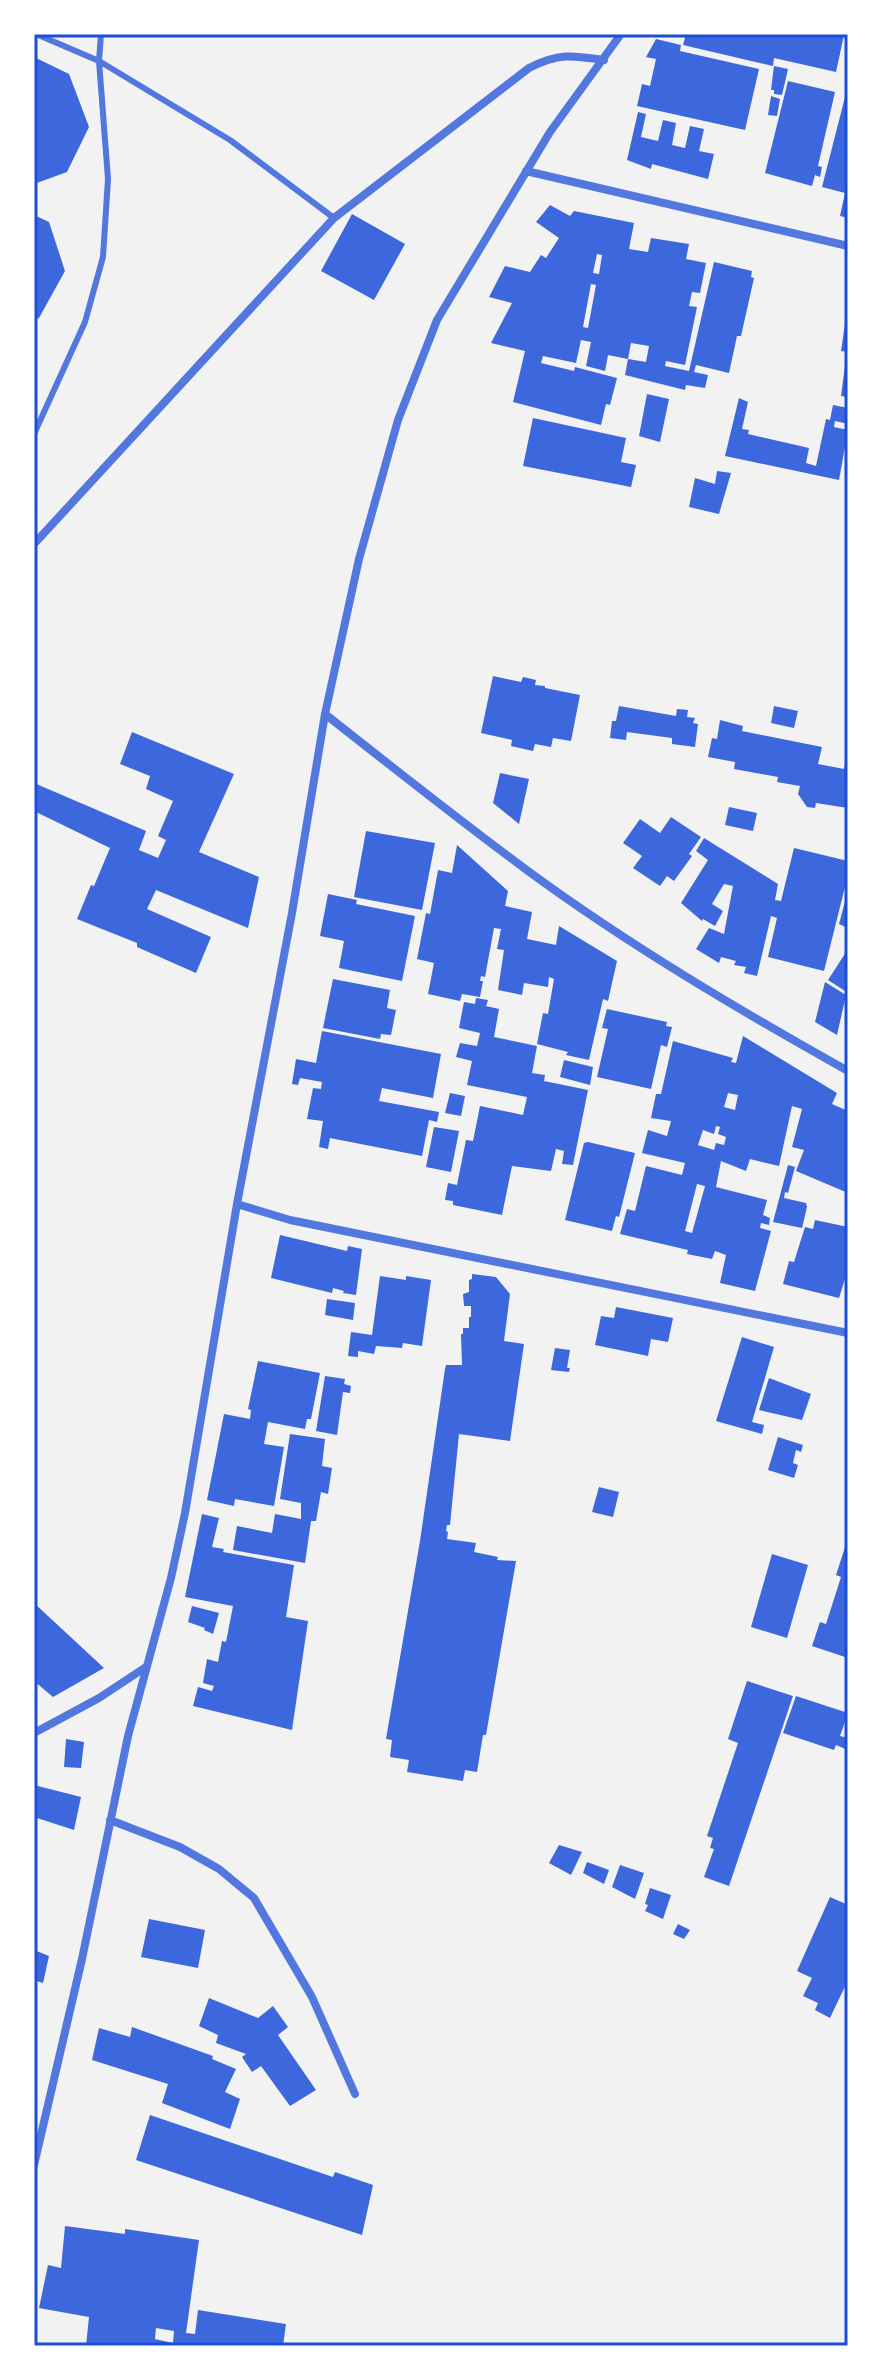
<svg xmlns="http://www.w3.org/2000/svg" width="882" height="2380" font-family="'Sofia Sans Condensed',sans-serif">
<rect width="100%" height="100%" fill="#f2f2f2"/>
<path fill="#3d67dc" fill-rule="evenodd" d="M686,34H840L844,35L836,72L774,58L773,66L683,45Z
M656,39L681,45L680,51L759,69L745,130L637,106L642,84L650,86L656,59L646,57Z
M34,57L69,74L89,127L67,172L34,184Z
M774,66L788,69L782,95L774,94V90H771Z
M788,81L835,92L818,166L822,167L820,177L815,175L812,186L765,173Z
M771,96L780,99L777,116L768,115Z
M845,97H848V218L840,216L845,193L822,187Z
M638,112L646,114L641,137L658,141L663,120L676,123L672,145L685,148L690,126L704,129L699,151L714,154L708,179L652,164L651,169L627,160Z
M550,205L570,216L574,211L634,223L629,249L648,252L651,238L689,244L686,259L706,263L700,293L692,292L689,306L697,307L685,365L666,361L665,366L689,371L714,262L752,271L751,277L754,278L741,336H737L729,373L696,365L694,372L708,375L705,388L686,385L685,390L625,375L628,359L646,362L649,346L631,343L628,359L608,355L605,371L586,366L591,342L581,340L576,363L543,356L541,363L574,371L575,367L617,378L610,405L606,404L601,425L513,402L525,351L491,343L512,303L489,297L505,266L530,272L541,255L546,258L559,238L536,222ZM597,254L602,255L599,274L593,273ZM591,284L596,285L588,328L583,327Z
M352,214L405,244L374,300L321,271Z
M34,215L49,222L65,271L39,318L34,320Z
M846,317H848V352L841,351Z
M846,358H848V397L841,396Z
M647,394L669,399L660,442L639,436Z
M739,398L748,402L742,429L749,430L748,434L809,448L806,463L816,466L826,419L830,420L833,405L848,408V424L835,421L834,427L848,430L839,480L725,456Z
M533,418L626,438L621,462L636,465L631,487L523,466Z
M717,471L731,473L719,514L689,507L695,478L715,484Z
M493,676L521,682L523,677L536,680L535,685L545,686V688L580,695L571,741L553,738L551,747L535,744L533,751L511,746L512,740L481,733Z
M619,706L676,716L677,709L688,710L687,717L695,718L693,723L698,724L695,747L672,744V738L627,732L626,740L610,738L612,721H616Z
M774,706L798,711L794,728L771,723Z
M720,720L743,726L742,731L822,747L818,764L844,769L845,764L848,765V808L816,803L815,808L807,807L798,794L800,786L777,782L778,777L734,769L735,762L708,757L712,738L717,739Z
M132,732L234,774L199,852L259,877L248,928L156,890L147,909L211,937L196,973L137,947V943L77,919L91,885L94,886L110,848L34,811V783L146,831L139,850L158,858L166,840L158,836L173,801L146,789L150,776L120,764Z
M500,773L529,779L519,824L493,803Z
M729,807L757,813L753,831L725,825Z
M671,817L701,837L689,854L692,856L674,881L667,876L660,886L633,868L642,856L623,843L640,819L660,833Z
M366,831L435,843L422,910L354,897Z
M704,838L778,884L775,900L781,901L794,848L848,861V875L824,971L768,957L777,918L771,916L757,976L744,973L746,967L734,965L736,961L721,957L719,963L696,949L709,928L724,934L733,886L724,884L712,904L723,911L715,926L703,919L702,921L681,903L708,860L696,851Z
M457,845L508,891L505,906L532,912L527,939L556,945L559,926L617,961L608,1001L603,999L589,1060L566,1055L568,1052L537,1044L543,1013L548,1014L554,979L549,977L548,987L524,983L522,995L498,990L504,950L497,949L501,929L494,928L485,977L481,976L480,981H483L480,997L462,994L460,1001L428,994L434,963L417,959L426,913L430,914L438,870L452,873Z
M328,894L357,900L356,904L415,916L402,981L339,968L344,941L320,936Z
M847,894H848V928L839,924Z
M848,949V993L828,980Z
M333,979L390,990L387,1008L396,1010L391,1035L381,1034L380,1039L323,1028Z
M825,982L846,995L837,1035L815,1022Z
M476,998L488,1000L486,1006L499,1009L494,1037L537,1046L532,1073L545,1075L544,1081L588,1090L573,1165L562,1164L564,1151L556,1149L551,1171L512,1166L502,1215L453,1205V1201L445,1200L448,1183L457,1185L466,1140L473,1141L480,1106L523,1115L527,1097L467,1085L472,1061L456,1057L460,1043L477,1046L480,1033L459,1028L464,1002L475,1004Z
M607,1009L667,1022L666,1026L672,1027L667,1047L661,1045L651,1089L597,1077L608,1029L602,1028Z
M322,1031L441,1054L433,1098L382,1088L379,1101L439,1112L437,1122L429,1120L422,1156L330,1138L328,1149L319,1147L323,1121L307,1119L313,1088L321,1089L322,1082L300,1078L298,1085L292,1084L296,1059L316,1063Z
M743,1036L837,1093L832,1104L848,1111V1193L796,1171L804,1150L792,1147L802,1109L792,1106L779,1166L750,1159L746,1171L721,1161L716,1187L767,1200L763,1215L770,1218L769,1225L761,1223L760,1228L771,1231L755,1291L720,1283L726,1255L715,1251L712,1259L687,1254L688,1250L620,1234L627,1209L635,1211L646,1166L682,1175L685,1163L642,1153L648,1130L667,1136L671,1121L651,1118L656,1094H661L673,1041L733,1058L731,1062L736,1063ZM728,1093L738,1095L735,1110L724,1107ZM716,1126L720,1127L718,1134L726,1137L724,1145L716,1143L714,1150L698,1145L703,1130L714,1134ZM697,1184L705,1186L692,1233L685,1231Z
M564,1060L593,1067L590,1085L560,1077Z
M450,1093L465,1096L461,1116L445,1113Z
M434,1127L459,1131L451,1172L426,1167Z
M588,1142L635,1153L619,1217L616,1216L612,1231L565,1220L584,1143Z
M788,1165L795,1167L788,1193L785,1192L784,1198L806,1203L807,1207L802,1228L773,1222Z
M815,1220L848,1227V1269L839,1298L783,1284L789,1261L794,1262L805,1227L813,1229Z
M280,1235L347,1251L348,1246L362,1249L356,1295L343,1293L344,1291L333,1288L332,1293L271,1278Z
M472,1274L496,1277L510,1294L504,1341L524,1344L510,1441L459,1434L450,1525H447L446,1531L448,1532L447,1539L476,1543L474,1552L498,1557L497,1560L516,1561L486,1735H483L477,1772L465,1770L463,1781L407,1772L409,1760L390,1757L392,1740L386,1739L420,1541L445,1369L446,1365H462L461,1334H463V1328H469V1317H471V1306H464L463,1294L469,1292V1280L472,1279Z
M380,1276L406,1280V1276L431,1280L422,1346L403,1343L402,1348L376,1346L374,1354L358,1351V1357L348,1356L351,1332L372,1335Z
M327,1299L355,1303L353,1320L325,1315Z
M616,1307L673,1318L668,1342L651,1339L648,1356L595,1345L601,1316L614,1318Z
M742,1337L774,1347L752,1422L764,1425L762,1434L716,1421Z
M555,1348L570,1350L567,1368H570L569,1372L551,1370Z
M258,1361L320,1373L311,1419H307L305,1429L268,1422L264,1444L284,1447L274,1506L235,1499L234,1506L207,1500L224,1414L250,1419L251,1410L248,1409Z
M325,1376L345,1379L344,1384L351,1386L350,1393L343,1392L337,1435L316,1431Z
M769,1378L811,1394L802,1420L759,1410Z
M290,1434L325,1439L322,1466L332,1468L328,1494L321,1492L316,1521H311L305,1563L233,1550L237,1526L272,1533L275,1514L301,1519V1503L280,1499Z
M778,1437L803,1445L801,1452L796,1450L793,1463L798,1465L794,1478L768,1470Z
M599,1487L619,1492L613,1517L592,1512Z
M202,1514L219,1518L212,1547L224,1549L223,1552L294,1565L286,1617L308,1621L292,1730L193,1706L198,1687L212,1691L214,1686L203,1683L207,1659L218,1662L222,1641L226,1642L233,1606L185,1597Z
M847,1541H848V1658L812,1646L820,1622L826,1624L841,1577L836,1575Z
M772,1554L808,1565L787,1638L751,1627Z
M34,1603L104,1668L53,1697L34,1681Z
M192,1606L219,1613L213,1634L204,1630L205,1628L188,1622Z
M747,1681L793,1696L729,1886L704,1877L714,1849L710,1848L713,1838L707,1836L738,1743L728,1739Z
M796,1696L848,1713L840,1736L848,1738V1750L836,1745L834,1750L783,1733Z
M66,1739L84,1742L81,1768L64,1767Z
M34,1785L81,1797L74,1830L34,1817Z
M559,1845L582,1852L571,1875L549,1863Z
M587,1862L609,1870L604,1884L583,1873Z
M620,1865L644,1873L635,1899L612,1887Z
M650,1888L671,1895L663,1919L645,1911L648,1905L645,1904Z
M830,1897L848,1905V1980L830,2018L815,2010L818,2003L803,1996L812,1978L797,1971Z
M149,1919L205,1930L198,1968L141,1957Z
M678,1924L690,1930L684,1939L673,1934Z
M34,1950L49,1956L43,1983L34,1980Z
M209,1998L258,2018L273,2006L288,2027L278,2035L316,2090L290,2106L261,2066L252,2072L242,2057L246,2054L216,2043L218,2035L199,2026Z
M132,2027L213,2056L212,2059L236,2069L225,2092L240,2099L230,2129L162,2103L168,2084L92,2060L99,2028L130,2037Z
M150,2115L333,2177L335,2172L373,2185L362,2235L136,2160Z
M65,2226L125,2234V2229L199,2240L186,2333L195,2334L198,2310L286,2324L283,2346H86L89,2317L39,2308L48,2265L61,2268ZM156,2328L174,2331L173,2343L155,2339Z"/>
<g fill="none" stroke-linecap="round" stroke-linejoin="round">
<path stroke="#5277de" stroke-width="6" d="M36,34L99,61L230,140L334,218
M34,434L85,322L103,257L108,179L99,61L101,34"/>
<path stroke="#5277de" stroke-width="8" d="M526,171L848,246
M34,544L334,218L529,68C558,53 572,55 604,60
M325,714C392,767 459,820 528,871C629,945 739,1010 848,1071
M237,1204L290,1220L848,1333
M34,1733L99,1698L146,1667
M110,1820L180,1847L219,1869L254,1898L312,1997L355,2094
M34,2165L82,1959L128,1736L171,1578L185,1513L237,1204L292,913L325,714L359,559L398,420L437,320L550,132L621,34"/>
</g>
<rect width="882" height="2380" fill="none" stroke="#ffffff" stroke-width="72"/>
<rect x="36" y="36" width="810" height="2308" fill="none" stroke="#1d4ed8" stroke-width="3"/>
</svg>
